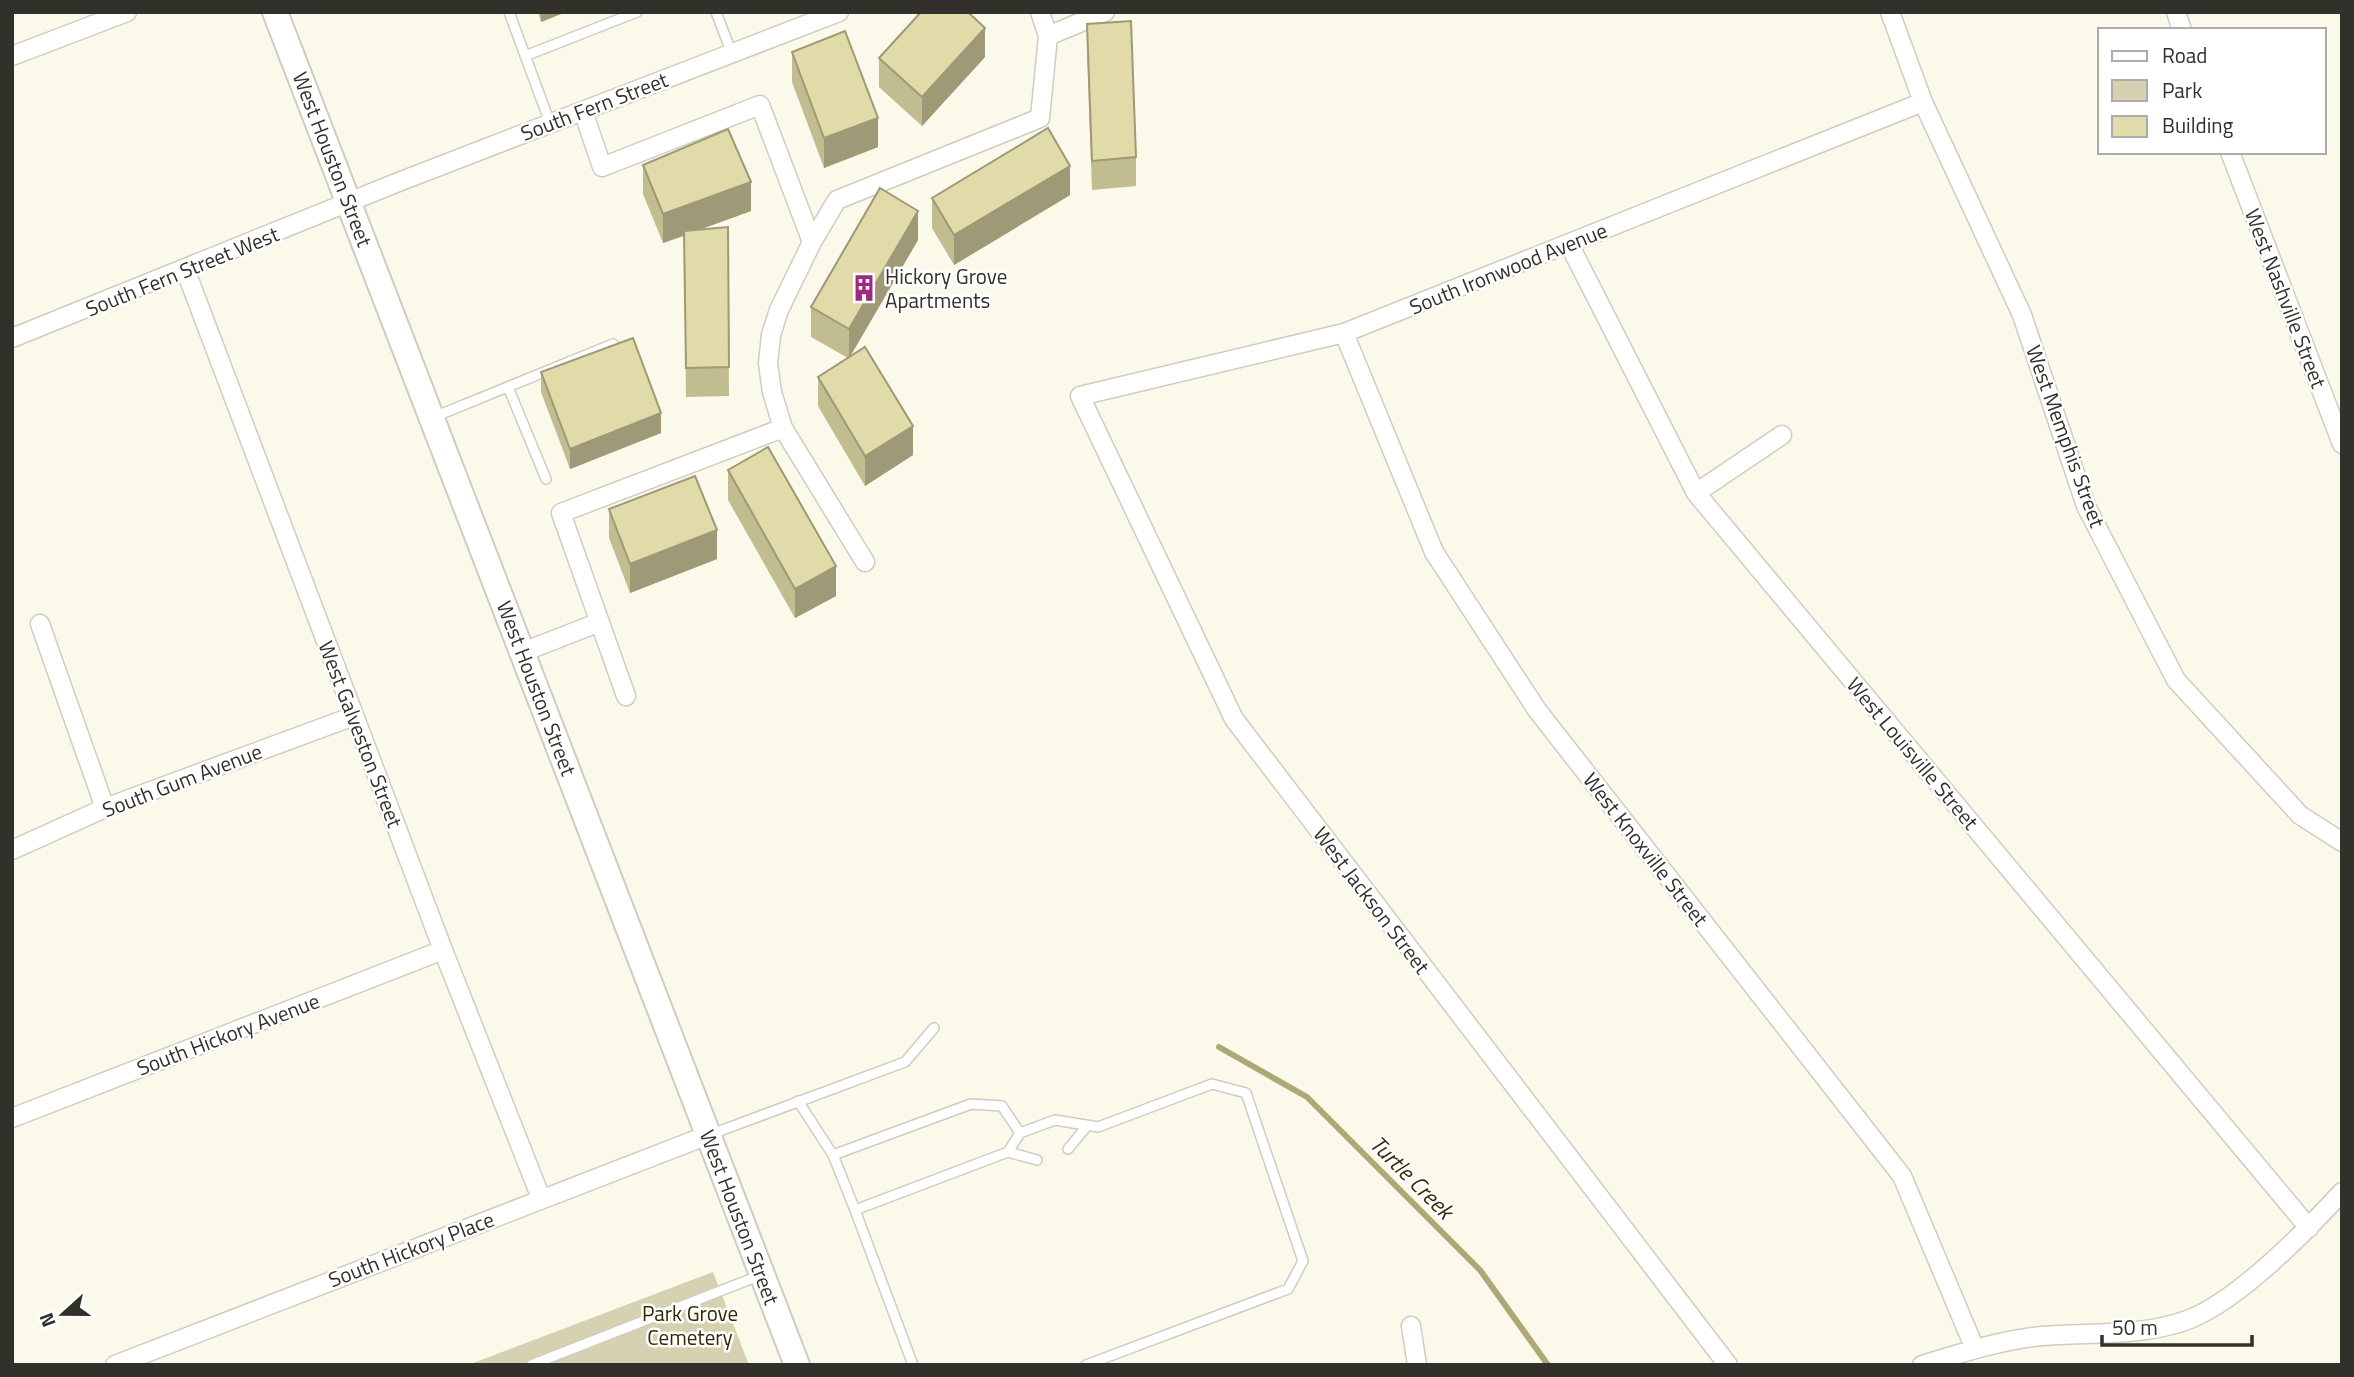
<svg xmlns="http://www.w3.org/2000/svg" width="2354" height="1377" font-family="'Titillium Web',sans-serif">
<rect width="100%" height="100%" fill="#faf9ea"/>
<path fill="#d6d2b1" d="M713,1272L749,1365H468Z"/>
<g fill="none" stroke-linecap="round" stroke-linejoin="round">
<path stroke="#aea878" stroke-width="6" d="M1219,1047L1307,1097L1480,1270L1548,1365"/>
<defs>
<path id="service" d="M509,12L550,123
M716,12L732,54
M525,56L637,12
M508,387L546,479
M434,417L613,344
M798,1101L833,1155L971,1104L1002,1106L1020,1133L1008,1152L855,1210L833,1155
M1020,1133L1055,1120L1098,1127L1212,1084L1246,1093L1303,1261L1288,1289L1086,1365
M709,1135L905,1062L934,1028
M1068,1149L1087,1126
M1008,1152L1037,1160
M855,1210L913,1365
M531,1365L761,1275"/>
<path id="minor" d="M1890,12L1923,102L2022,315L2086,506L2176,680L2300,815L2342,842
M2176,12L2182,30
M1048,36L1105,12
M12,56L127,12
M583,111L602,167L760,105L812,242
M2230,152L2342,444
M1569,244L1696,493L2309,1228
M185,269L443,950L541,1198
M1344,333L1434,552L1537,710L1902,1176L1975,1349
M12,338L401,181L839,12
M783,428L772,392L768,363L771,335L779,310L812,242L837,200L1040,118L1048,36L1040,12
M1696,493L1782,435
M40,624L105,808
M523,652L600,622
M626,696L561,513L783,428L865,562
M12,850L105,808L354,716
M12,1118L443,950
M1411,1326L1417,1365
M115,1365L708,1135
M1728,1365L1234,719L1080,396L1344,333L1923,102
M1922,1365C1961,1353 2001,1340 2042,1336C2090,1332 2144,1337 2190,1319C2241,1298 2304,1233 2342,1192"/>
<path id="secondary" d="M275,12L797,1365"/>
</defs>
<use href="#service" stroke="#cfcdbf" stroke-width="12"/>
<use href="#minor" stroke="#cfcdbf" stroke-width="21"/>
<use href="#secondary" stroke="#cfcdbf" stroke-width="28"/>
<use href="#service" stroke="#fff" stroke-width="9"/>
<use href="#minor" stroke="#fff" stroke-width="18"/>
<use href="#secondary" stroke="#fff" stroke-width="24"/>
</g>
<path fill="#c2bc91" d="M538,12H566L541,22Z
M1087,24L1136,157V186L1092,190L1087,53Z
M792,52L878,147L824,168L792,82Z
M985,57L922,126L879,87V58Z
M643,165L751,211L701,229L728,227L729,396L686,397L684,236L663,243L643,194Z
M1070,195L954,265L932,228V198Z
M918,240L850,357L913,455L865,486L818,406V377L848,358L811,337V307Z
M541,372L661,433L570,469L541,392Z
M728,470L836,596L795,618L728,500Z
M609,509L717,559L630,593L609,538Z"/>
<path fill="#9e9976" d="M541,12H566L541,22Z
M985,28V57L922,126V97Z
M878,118V147L824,168V138Z
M1070,166V195L954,265V235Z
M751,182V211L663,243V214Z
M918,211V240L849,358V329Z
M661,413V433L570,469V449Z
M913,426V455L865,486V456Z
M717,530V559L630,593V564Z
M836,566V596L795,618V589Z"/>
<path fill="#e1dba9" stroke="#9e9976" stroke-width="2" d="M921,12H968L985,28L922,97L879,58Z
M1131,21L1136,157L1092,161L1087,24Z
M845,31L878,118L824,138L792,52Z
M1048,128L1070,166L954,235L932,198Z
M728,129L751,182L663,214L643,165Z
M880,188L918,211L849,329L811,307Z
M728,227L729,367L686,368L684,231Z
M633,338L661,413L570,449L541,372Z
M865,347L913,426L865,456L818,377Z
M768,447L836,566L795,589L728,470Z
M695,476L717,530L630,564L609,509Z"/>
<defs>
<symbol id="building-bare" viewBox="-9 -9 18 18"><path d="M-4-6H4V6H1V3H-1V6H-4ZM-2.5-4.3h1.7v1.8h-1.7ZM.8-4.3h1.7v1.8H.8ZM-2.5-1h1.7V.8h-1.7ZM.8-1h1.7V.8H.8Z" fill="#9f2880" stroke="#fff" stroke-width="2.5" paint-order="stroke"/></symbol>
</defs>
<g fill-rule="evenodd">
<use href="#building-bare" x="845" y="269" width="38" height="38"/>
</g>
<g text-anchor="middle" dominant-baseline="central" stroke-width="5" stroke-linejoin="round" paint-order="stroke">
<g font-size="21" fill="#31302b" stroke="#fff">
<text transform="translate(594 106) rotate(-21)">South Fern Street</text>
<text transform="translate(333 159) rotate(69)">West Houston Street</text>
<text transform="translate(1508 268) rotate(-22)">South Ironwood Avenue</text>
<text transform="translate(182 271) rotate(-22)">South Fern Street West</text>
<text transform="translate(2286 298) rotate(69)">West Nashville Street</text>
<text transform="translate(2066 436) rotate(70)">West Memphis Street</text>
<text transform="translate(537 688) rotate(69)">West Houston Street</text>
<text transform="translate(361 734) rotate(69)">West Galveston Street</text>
<text transform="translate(1913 753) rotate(50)">West Louisville Street</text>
<text transform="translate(182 780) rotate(-21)">South Gum Avenue</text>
<text transform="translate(1646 849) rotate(52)">West Knoxville Street</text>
<text transform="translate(1372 900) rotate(53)">West Jackson Street</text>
<text transform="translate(228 1034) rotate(-21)">South Hickory Avenue</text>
<text transform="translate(740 1217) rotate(69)">West Houston Street</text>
<text transform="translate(411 1249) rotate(-21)">South Hickory Place</text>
</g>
<g font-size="21" fill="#31302b" stroke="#fff" text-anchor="start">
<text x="885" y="276">Hickory Grove<tspan x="885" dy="24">Apartments</tspan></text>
</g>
<g font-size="21" fill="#2f2a01" stroke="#fff">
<text x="690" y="1313">Park Grove<tspan x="690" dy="24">Cemetery</tspan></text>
</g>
<g font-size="23" font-style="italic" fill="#352f07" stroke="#fff">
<text transform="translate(1412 1177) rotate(45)">Turtle Creek</text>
</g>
</g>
<rect width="2354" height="1377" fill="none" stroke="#31302b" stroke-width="28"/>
<rect x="2098" y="28" width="228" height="126" fill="#ffffff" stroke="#adacaa" stroke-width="2"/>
<rect x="2112" y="51" width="35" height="10" fill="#ffffff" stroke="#adacaa" stroke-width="2"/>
<text x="2162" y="63" font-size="21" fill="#31302b">Road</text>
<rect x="2112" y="80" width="35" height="21" fill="#d6d2b1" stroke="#adacaa" stroke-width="2"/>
<text x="2162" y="98" font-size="21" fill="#31302b">Park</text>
<rect x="2112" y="116" width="35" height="21" fill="#e1dba9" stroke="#adacaa" stroke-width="2"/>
<text x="2162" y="133" font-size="21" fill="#31302b">Building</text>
<g transform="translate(63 1314) rotate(249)" stroke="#ffffff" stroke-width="5" paint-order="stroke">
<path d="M0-5L12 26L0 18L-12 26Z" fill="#31302b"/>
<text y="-10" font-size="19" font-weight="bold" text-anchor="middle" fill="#31302b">N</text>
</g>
<path d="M2102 1335v10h150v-10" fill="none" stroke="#31302b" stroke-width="3.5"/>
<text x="2112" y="1335" font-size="21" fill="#31302b" stroke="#ffffff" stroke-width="5" paint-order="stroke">50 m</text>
</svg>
